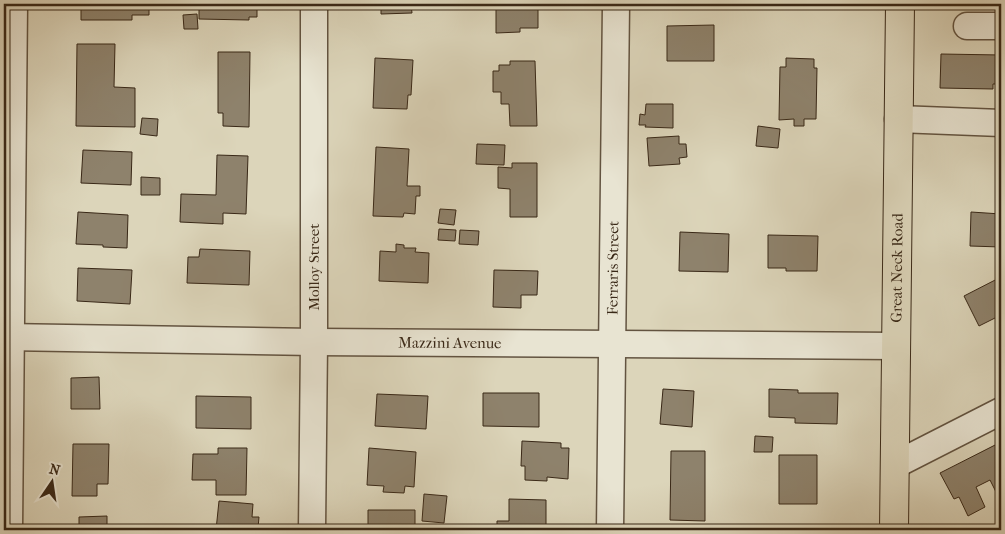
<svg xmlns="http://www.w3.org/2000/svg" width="1005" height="534" font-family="'IM FELL French Canon',serif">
<rect width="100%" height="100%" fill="#dcd5ba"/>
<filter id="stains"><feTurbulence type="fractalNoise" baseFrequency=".004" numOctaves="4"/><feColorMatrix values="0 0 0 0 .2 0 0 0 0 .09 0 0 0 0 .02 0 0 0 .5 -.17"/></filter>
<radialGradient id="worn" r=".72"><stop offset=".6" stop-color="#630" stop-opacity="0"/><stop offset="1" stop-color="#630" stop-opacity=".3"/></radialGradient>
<path fill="#8e826c" stroke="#392817" d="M81,4H149V15H132V20H81Z
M199,4H250V9H257V17H249V20L199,19Z
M381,4H411L412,13L381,14Z
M496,4H538V28H520V32L496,33Z
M197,14L198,29H184L183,15Z
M714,25V61H667V26Z
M77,44H115L114,87L135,88V127L76,126Z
M218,52H250L249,127L223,126V113H218Z
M941,54L1001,55V84H993V89L940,88Z
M375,58L413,60L411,95H408L407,109L373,108Z
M786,58L814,59V68H817L816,119H804V126H794V119L779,120L780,67H786Z
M510,61H535L537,126H510L509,104H501V92H493V71H499V65H510Z
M646,104H673V128L645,127L646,125H639L640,114L645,115Z
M142,118L158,119L157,136L140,134Z
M758,126L780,129L778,148L756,146Z
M679,136V144H686L687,157L679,158L680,164L649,166L647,138Z
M477,144L505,145L504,165L476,164Z
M376,147L409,149L407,186H420V196H416L415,214L404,213L403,217L373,216Z
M83,150L132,152L131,185L81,183Z
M217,155L248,156L246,214L223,213V224L180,222L181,194L216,195Z
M512,163H537V217H510V189L498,188V167L512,168Z
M141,177L160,178V195H141Z
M440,209L456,210L454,225L438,223Z
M78,212L128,215L127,248L103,247V245L76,244Z
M971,212L1001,214V247L970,246Z
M439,229L456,230L455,241L438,240Z
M460,230L479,231L478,245L459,244Z
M680,232L729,234L728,272L679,271Z
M768,235L818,236L817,271H786V268H768Z
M396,244L404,245V248H416L415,252L429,253L428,283L379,281L380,251L396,252Z
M200,249L250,251L249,285L187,283L188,257H199Z
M78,268L132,270L130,304L77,301Z
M494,270L538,271L537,295H521V308L493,307Z
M1001,277V315L979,326L964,296Z
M99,377L100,409H71V378Z
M663,389L694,391L692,427L660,424Z
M769,389L798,390V393H838L837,424L795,423V418L769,417Z
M483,393H539V427L483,426Z
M377,394L428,396L426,429L375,426Z
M196,396L251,397V429L196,428Z
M755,436L773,437L772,452H754Z
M522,441L561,443V448H569L568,479L547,477V481L525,480V466H521Z
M1001,442V489L996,492L990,480L976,487L985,507L968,516L959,497L954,499L940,473Z
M73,444H109L108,484H97V496H72Z
M218,448H247L246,495H216V480H192L193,454H218Z
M369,448L416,452L414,487L405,486L404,493L383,492L384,486L367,485Z
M671,451H705V521L670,520Z
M779,455H817V504H779Z
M424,494L447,496L444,523L422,521Z
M509,499L546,500V530H497V521H509Z
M219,501L253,504L252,517H259L258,528H252V530H216Z
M368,510H415V530H368Z
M107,516V530H79V517Z"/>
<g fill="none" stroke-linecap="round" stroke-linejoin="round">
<defs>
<g id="minor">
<path d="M967,26H1001"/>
<path d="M898,119L1001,123"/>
<path id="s1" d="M4,337L314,342L896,346"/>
<path d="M895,465L1001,411"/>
<path d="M9,530L14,4"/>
<path d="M312,530L314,342V4"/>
<path id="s2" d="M610,530L616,4"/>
</g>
<g id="major">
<path id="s3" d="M894,530L900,4"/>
</g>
</defs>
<use href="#minor" stroke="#625340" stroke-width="29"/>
<use href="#major" stroke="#392817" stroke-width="30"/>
<use href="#minor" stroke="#e8e4d2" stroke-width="26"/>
<use href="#major" stroke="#dcd5ba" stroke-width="28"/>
</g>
<g text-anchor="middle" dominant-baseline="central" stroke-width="4" stroke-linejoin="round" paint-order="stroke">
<g font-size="15" fill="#392817" stroke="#e8e4d2">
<text transform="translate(314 267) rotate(-90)">Molloy Street</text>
<text stroke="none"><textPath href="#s2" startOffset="262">Ferraris Street</textPath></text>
<text stroke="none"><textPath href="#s3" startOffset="262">Great Neck Road</textPath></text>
<text stroke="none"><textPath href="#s1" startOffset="446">Mazzini Avenue</textPath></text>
</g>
</g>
<rect width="1005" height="534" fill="none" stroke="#dcd5ba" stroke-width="20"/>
<rect x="5" y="5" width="995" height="524" fill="none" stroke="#392817" stroke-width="2.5"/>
<rect x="10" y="10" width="985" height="514" fill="none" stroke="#392817"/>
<g transform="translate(52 482) rotate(13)" stroke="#e8e4d2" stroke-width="4" paint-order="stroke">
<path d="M0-4L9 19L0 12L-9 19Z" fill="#392817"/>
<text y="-8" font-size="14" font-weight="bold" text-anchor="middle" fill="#392817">N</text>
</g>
<rect width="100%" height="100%" filter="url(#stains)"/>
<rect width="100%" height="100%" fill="url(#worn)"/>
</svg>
